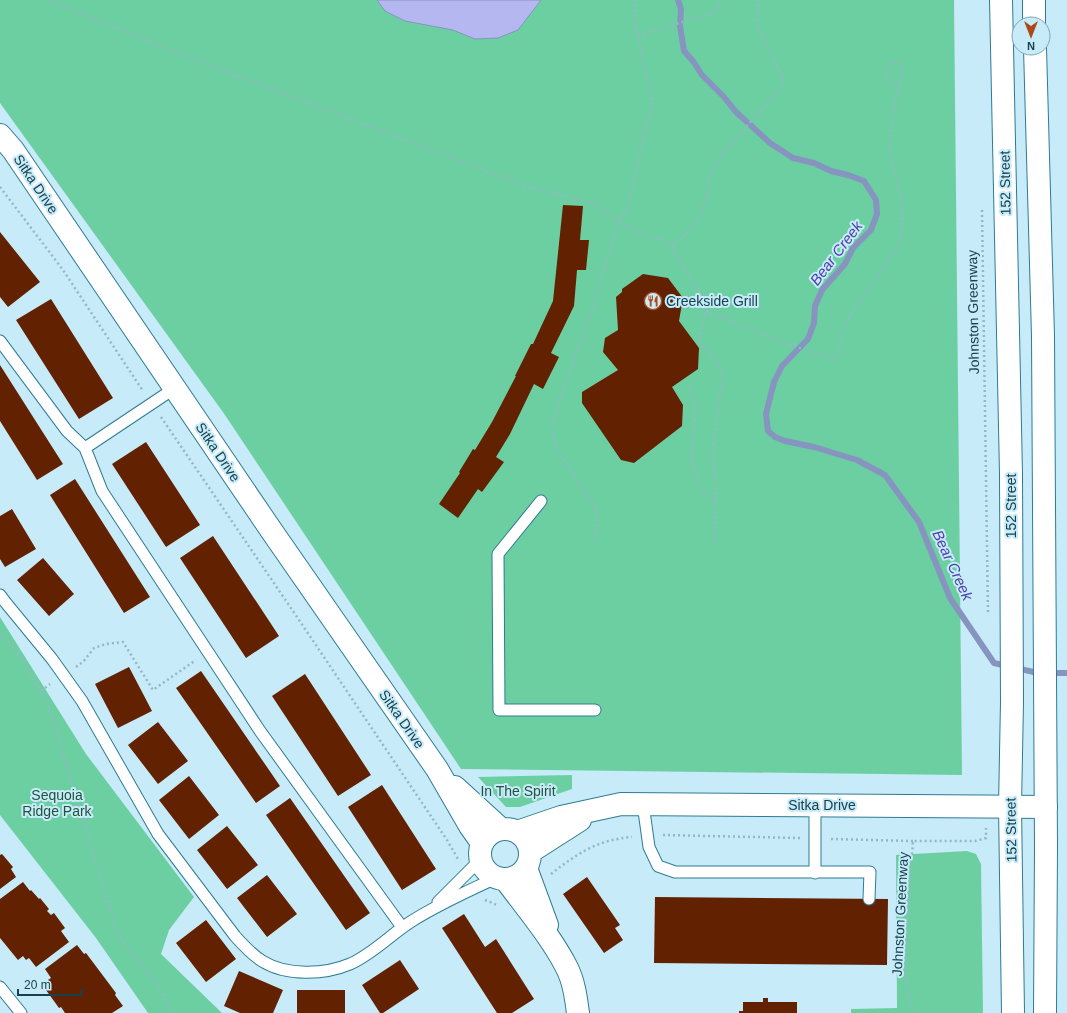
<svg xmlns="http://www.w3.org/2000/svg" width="1067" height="1013" font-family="Arial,sans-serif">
<rect width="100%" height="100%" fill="#c7ebf8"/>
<path fill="#6ccfa2" d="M0,0H954L962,775L461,769L225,415L0,103Z
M0,617L86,754L194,897L169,930L161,954L222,1013H148L96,938L0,815Z
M572,775V789L520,807H506L478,777Z
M967,851L976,854L981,864L983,1013H851V1009L897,1008L896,855Z"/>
<path fill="#b5b7f0" stroke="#8694bf" d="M377,0H541L518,30L498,38L475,39L453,30L405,21L385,11Z"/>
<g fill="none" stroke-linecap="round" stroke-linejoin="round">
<path stroke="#8694bf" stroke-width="6" d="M678,0L681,9L680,26L684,51L693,61L702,75L724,97L736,112L770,143L793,158L814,163L831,171L848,175L864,181L876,200L877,214L871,230L853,248L845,264L822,290L815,306L814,323L808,339L782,366L774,382L766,414L768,431L775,437L785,441L814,447L857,460L885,475L919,522L950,598L994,663L1038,673H1067"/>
</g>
<path fill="#622100" d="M563,205L583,206L580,240H589L586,270H577L574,306L551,353L559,357L543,389L534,384L510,434L496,457L504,462L482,492L478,489L458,518L439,504L460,473L459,472L473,449L475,450L492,422L516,376H515L531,344H533L553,301Z
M0,232L40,282L8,307L0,297Z
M643,274L668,278L683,298L679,321L699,348L698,369L672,387L683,405L682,426L634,463L621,460L582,403V392L618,370L603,352L605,338L618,330L616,297L622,292V289Z
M51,299L113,398L79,419L16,320Z
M0,365L63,464L37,480L0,421Z
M146,442L200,525L166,547L112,464Z
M75,479L150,597L124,613L50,495Z
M12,509L36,549L5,567L0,559V516Z
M213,536L279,636L246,658L180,558Z
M43,558L74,594L49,616L17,580Z
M129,667L152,711L118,728L95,684Z
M201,671L280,786L256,803L176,688Z
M305,674L371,775L338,796L272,696Z
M158,722L188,761L158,784L128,745Z
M189,776L219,815L189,839L159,800Z
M382,785L436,869L402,890L348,807Z
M290,798L370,913L346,930L266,815Z
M227,826L258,865L227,889L197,850Z
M2,854L13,867L11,869L16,877L0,889V855Z
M267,875L297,914L267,937L237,898Z
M587,877L620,925L615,928L623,940L604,953L563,894Z
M23,882L30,891L31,890L39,899L40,898L49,909L47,911L51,915L54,913L65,928L61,931L69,942L36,967L29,958L26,960L23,956L18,960L0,938V899Z
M655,897L888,899L887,965L654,963Z
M464,914L485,947L496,939L534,999L512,1013H497L442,928Z
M206,920L236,959L206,982L176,943Z
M77,945L84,954L86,953L116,993L115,995L123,1006L112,1013H65L61,1007L59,1008L46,990L51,985L48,980L51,978L45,969Z
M400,960L419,989L383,1013H380L362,985Z
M239,971L283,990L273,1013H240L224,1006Z
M297,990H345V1013H297Z
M763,998H768V1002H797V1013H739V1011H743V1002H763Z"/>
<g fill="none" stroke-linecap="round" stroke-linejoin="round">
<defs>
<path id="service" d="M0,341L67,431L85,448L102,491L208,652L260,731L402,927
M85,448L175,388
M541,501L498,554L499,710H595
M0,595L6,603L52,659L82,701L158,834L235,936C243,945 251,954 262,961C286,976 324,975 350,964C373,954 391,934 412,921C439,904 468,891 496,878
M643,804L649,847L658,866L675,872H870L869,899
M815,873V805
M438,902L480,860
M0,987L21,1013"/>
<path id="minor" d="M526,868L547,925
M505,879C525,906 552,938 567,968C574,982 576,998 578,1013"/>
<path id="tertiary" d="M0,135L13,150L271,530L437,769L470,826L482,843
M455,787L501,829
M480 854a25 25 0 1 1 50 0a25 25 0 1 1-50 0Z
M517,832L561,817L621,804L1046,807
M530,852L580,820"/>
<path id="secondary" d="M1001,0L1011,474L1012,702L1010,806L1013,1013
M1034,0V24
M1035,48L1043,336L1046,846L1045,1013"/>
</defs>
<use href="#service" stroke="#2f7b93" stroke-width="13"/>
<use href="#minor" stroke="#2f7b93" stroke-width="24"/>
<use href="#tertiary" stroke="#2f7b93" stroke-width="24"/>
<use href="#secondary" stroke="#2f7b93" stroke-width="24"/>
<path stroke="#92b8c5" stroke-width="2.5" stroke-dasharray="2 3" stroke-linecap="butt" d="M48,0L167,49L523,185L595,204L619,223L646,236L667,241L707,304L699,342L723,372L712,455L716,483L715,503
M638,34L654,31L714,12L719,5V0
M0,187L63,270L143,391
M982,210L988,613
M672,247C690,230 701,220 707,196C709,187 708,177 713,169C730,141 756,117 778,92L783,84V77L764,41L758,25V0
M706,311L774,339L829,358H833L838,356L844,326L854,309L897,248L900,240L903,221L902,211V202L889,152V144L897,91L903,69L898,63L893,62L888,65C882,75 892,83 897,91
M689,385L696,407L691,458L700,488L715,503V541
M161,417L297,617L447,840L458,859
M595,541L598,523L595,506L557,450L552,428L560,398L587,324L619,223L630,200L640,151L653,102L635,22V0
M0,635L8,641L21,656L50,709L117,933L158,986L172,1013
M76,667L83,662L94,648L106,644L123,642L153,690L196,660
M41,691L50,684
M663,835L800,838
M831,839L913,841
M551,874C578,853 597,840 632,837
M485,900L497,905
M914,1013L907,991L906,943L913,841H975L986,838V828"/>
<use href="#service" stroke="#fff" stroke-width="11"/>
<use href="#minor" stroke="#fff" stroke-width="22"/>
<use href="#tertiary" stroke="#fff" stroke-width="22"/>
<use href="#secondary" stroke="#fff" stroke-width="22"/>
</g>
<defs>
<symbol id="restaurant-ring" viewBox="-11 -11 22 22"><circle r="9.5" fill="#c7ebf8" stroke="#ad4919" stroke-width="1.5"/><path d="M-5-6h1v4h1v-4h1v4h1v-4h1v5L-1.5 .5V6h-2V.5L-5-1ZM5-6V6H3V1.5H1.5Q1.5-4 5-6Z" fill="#ad4919"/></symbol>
</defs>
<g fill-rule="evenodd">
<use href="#restaurant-ring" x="643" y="291" width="20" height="20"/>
</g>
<g text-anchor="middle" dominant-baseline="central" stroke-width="4" stroke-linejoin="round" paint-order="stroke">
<g font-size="14" fill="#17414e" stroke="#c7ebf8">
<text transform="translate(1005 183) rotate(-91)">152 Street</text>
<text transform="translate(36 184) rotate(56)">Sitka Drive</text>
<text transform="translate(973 312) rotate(-91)">Johnston Greenway</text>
<text transform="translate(218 452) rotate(56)">Sitka Drive</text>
<text transform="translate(1011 506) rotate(-90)">152 Street</text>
<text transform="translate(402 719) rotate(55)">Sitka Drive</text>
<text x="822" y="805">Sitka Drive</text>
<text transform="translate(1011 830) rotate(-91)">152 Street</text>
<text transform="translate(900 914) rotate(-87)">Johnston Greenway</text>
</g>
<g font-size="14" fill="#17414e" stroke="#c7ebf8" text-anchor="start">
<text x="666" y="301">Creekside Grill</text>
</g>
<g font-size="14" fill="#21523d" stroke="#c7ebf8">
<text x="518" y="791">In The Spirit</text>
<text x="57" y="795">Sequoia<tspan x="57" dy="16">Ridge Park</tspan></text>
</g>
<g font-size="15" font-style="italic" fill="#4d41ab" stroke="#c7ebf8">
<text transform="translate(836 253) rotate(-53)">Bear Creek</text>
<text transform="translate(953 565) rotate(65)">Bear Creek</text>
</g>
</g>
<g transform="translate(1031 36) rotate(180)"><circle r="19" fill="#c7ebf8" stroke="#81a7b4"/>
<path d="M0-3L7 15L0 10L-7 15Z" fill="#ad4919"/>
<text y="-6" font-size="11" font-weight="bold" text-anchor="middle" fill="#17414e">N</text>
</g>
<path d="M18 989v6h63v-6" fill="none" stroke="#17414e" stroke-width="2"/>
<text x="24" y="989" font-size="12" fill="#17414e" stroke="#c7ebf8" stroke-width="3" paint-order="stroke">20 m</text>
</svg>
